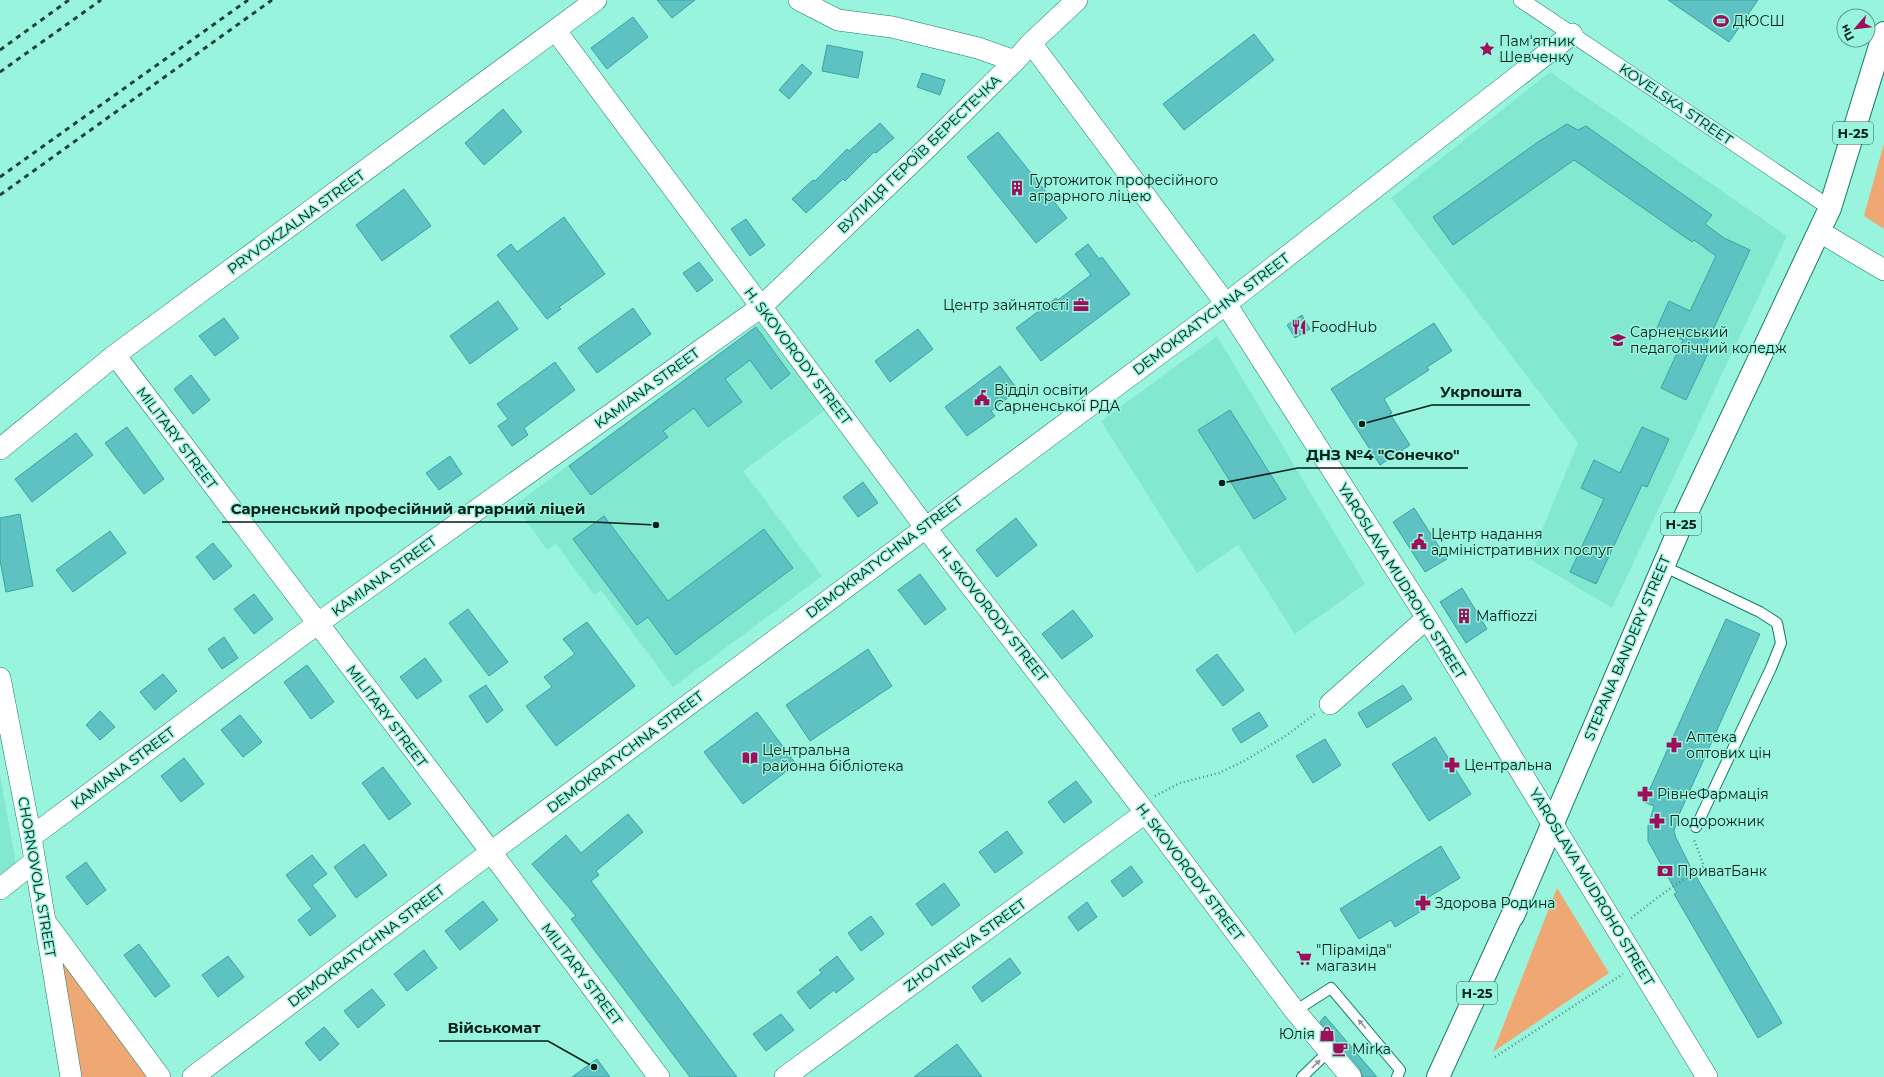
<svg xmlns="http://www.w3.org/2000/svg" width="1884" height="1077" font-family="Montserrat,sans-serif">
<rect width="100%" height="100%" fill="#99f4dd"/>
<path fill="#82e8cf" d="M1550,72L1787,236L1612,608L1530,559L1578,443L1391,198Z
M759,323L825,410L743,471L822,576L673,687L601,590L594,595L556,544L547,550L515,505Z
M1217,336L1365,584L1295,634L1238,545L1197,573L1101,421Z
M0,775L16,864L0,877Z"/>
<path fill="#efa874" d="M1884,143V229L1864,216Z
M1557,888L1609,973L1493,1052Z
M56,947L146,1077H78Z"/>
<path fill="#5ec2c3" stroke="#3ba2a3" d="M657,0H695L672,18Z
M1668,0H1758L1729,42Z
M633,17L648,37L607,69L591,48Z
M1254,34L1274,60L1184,130L1163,104Z
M827,45L863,52L858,78L822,71Z
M802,64L812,73L789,99L779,90Z
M922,73L945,80L940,95L917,87Z
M503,109L522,132L484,165L465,143Z
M880,123L894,138L876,153L874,152L845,181L843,179L806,213L792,199L813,180L815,181L847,149L849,151Z
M1567,124L1578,130L1586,126L1712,215L1705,224L1724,238L1750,250L1704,349L1709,351L1686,400L1661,388L1683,340L1657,328L1669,301L1690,311L1716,256L1694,240L1692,242L1574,160L1453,245L1433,217L1538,142Z
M998,132L1067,218L1036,243L967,157Z
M404,189L431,226L382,261L356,225Z
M564,217L605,274L559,307L561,309L547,319L497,255L511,244L517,252Z
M746,219L765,245L750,256L731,229Z
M1088,244L1099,259L1102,257L1130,294L1041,361L1016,328L1056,298L1058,300L1091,275L1075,254Z
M699,262L713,280L697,292L683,273Z
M498,301L518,329L470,364L450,336Z
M633,308L651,334L597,373L578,348Z
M1302,315L1310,329L1295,338L1287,325Z
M224,318L239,338L215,356L199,336Z
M1434,323L1452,351L1427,367L1429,370L1384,399L1392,413L1390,414L1410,445L1380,465L1331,389Z
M756,327L790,374L771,389L750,360L725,379L742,402L708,427L694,408L663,431L668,437L591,495L569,466Z
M918,329L933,349L890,382L875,361Z
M555,362L575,390L524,428L528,435L512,446L498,426L508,419L497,404Z
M1000,366L1018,390L991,411L995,416L967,436L945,407Z
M191,375L210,400L193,414L174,389Z
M1230,410L1286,499L1254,519L1198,430Z
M127,427L164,479L144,494L105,443Z
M1642,427L1669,439L1647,487L1642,485L1596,584L1570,572L1604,499L1581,488L1594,460L1620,473Z
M76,433L93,455L32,502L15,479Z
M450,456L462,474L439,490L426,473Z
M863,482L878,503L858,517L843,497Z
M1414,508L1447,559L1425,572L1393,522Z
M20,514L33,586L6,592L0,560V518Z
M604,516L668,601L764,529L793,568L676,655L648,617L637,625L573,539Z
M1016,518L1037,545L997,577L976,550Z
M110,531L126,553L73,592L56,570Z
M213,543L232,566L214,580L196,557Z
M920,574L946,609L925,625L898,590Z
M1462,588L1487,629L1466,643L1440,602Z
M254,594L273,619L254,634L234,609Z
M468,609L508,662L489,676L449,623Z
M1073,610L1093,636L1062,659L1042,634Z
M1726,619L1760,634L1678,817L1674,831L1676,838L1690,866L1782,1023L1758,1038L1674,894L1677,893L1648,841V826L1654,806L1644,802Z
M587,622L635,686L556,746L526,706L552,687L544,677L575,654L563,639Z
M224,637L238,658L222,669L208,649Z
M868,649L892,686L810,741L786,705Z
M1217,654L1244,690L1223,706L1196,670Z
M425,658L442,681L417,699L400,677Z
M307,665L334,702L311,719L284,682Z
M163,674L177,691L155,710L140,692Z
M486,685L503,710L487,723L469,696Z
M1403,685L1412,699L1367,728L1358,713Z
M100,711L115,727L100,740L86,725Z
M757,712L796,764L743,804L704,752Z
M1259,712L1268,726L1241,743L1232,729Z
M240,715L262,742L243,757L221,730Z
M1435,737L1471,794L1429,821L1392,764Z
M1325,739L1341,765L1313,783L1296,756Z
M184,758L204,784L181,802L161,776Z
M383,767L411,804L389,820L362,783Z
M1076,781L1092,802L1064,823L1048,802Z
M628,814L643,832L596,871L599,875L591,881L737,1077H690L571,919L576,916L532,864L566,835L581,853Z
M1007,831L1023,853L995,873L979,852Z
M364,844L387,875L356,898L334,867Z
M1441,846L1460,878L1427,898L1431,905L1395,927L1391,920L1359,939L1340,909Z
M312,855L327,874L312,885L336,916L310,936L298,920L312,909L286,875Z
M86,862L106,890L87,905L66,877Z
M1131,866L1143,882L1123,897L1111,881Z
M944,883L960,905L932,926L916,904Z
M483,901L498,920L460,950L445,931Z
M1087,902L1097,917L1078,931L1068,917Z
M871,916L884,934L861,951L848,933Z
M139,944L170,986L155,997L124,955Z
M424,950L437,968L407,991L394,974Z
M228,956L244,977L218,997L202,975Z
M837,956L854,979L836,993L834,990L810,1009L797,992L822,973L819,970Z
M1010,958L1021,973L982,1002L972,987Z
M372,989L385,1005L358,1028L344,1011Z
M781,1014L794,1030L766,1051L753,1034Z
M1325,1016L1377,1077H1363L1360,1069L1320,1022Z
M324,1027L339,1044L320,1061L305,1043Z
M957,1044L982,1077H914Z
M597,1059L610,1077H572Z"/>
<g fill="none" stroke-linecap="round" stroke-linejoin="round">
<defs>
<path id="service" d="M1663,566L1760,612L1777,623L1781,643L1771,668L1696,827
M1295,1011L1331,988L1400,1070L1397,1077
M1302,1077L1329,1051"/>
<path id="pedestrian" d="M1521,0L1830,208"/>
<path id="minor" d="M799,0L838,20L892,27L978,48L1015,61
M556,31L925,527L1139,804L1295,1011L1351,1077
M1031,43L1226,304L1427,618L1707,1077
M1820,232L1884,270
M115,355L491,852L659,1077
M0,449L115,355L596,0
M0,678L31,837L71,1077
M1330,704L1427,618
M31,837L317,624L761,307L928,147L1015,61L1031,43L1077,0
M0,889L35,861
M47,924L160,1077
M193,1077L491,852L1226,304L1572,34
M785,1077L1145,813"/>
<path id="primary" d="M1513,916L1681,525L1830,208L1884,33
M1438,1077L1515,909"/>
</defs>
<use href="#service" stroke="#127b68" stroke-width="12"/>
<use href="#pedestrian" stroke="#127b68" stroke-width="16"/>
<use href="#minor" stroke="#127b68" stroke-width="22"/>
<use href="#primary" stroke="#127b68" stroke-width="24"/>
<path stroke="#518f80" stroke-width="2.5" stroke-dasharray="1 3" stroke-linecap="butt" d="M1155,796L1180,783L1219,773L1244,761L1284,737L1315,714
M1631,918L1665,892L1704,866L1694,840
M1495,1057L1623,974"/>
<use href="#service" stroke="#fff" stroke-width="10"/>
<use href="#pedestrian" stroke="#fff" stroke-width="15"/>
<use href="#minor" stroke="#fff" stroke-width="21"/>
<use href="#primary" stroke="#fff" stroke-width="22"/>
<path stroke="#1b4339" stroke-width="3" stroke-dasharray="5 5" stroke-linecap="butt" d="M0,50L69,0
M0,72L101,0
M0,177L248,0
M0,195L272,0"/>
</g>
<defs><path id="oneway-solid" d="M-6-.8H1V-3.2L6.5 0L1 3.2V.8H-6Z"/></defs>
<g fill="#8d9a97">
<use href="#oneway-solid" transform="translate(1362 1024) rotate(-130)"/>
<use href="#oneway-solid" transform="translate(1316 1064) rotate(-44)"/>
</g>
<defs>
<symbol id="stadium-bare" viewBox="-9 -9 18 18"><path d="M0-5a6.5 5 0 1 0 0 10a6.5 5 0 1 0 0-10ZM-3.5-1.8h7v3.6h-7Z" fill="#9d0f5b" stroke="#99f4dd" stroke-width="2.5" paint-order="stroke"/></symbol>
<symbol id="sight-bare" viewBox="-9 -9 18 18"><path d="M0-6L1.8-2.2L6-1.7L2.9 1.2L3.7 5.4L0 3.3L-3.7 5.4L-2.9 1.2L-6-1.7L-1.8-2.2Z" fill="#9d0f5b" stroke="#99f4dd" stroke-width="2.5" paint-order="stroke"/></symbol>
<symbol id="building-bare" viewBox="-9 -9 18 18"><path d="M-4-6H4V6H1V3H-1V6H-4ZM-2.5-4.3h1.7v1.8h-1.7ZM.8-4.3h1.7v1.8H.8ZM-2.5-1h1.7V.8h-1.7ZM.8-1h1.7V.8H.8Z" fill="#9d0f5b" stroke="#99f4dd" stroke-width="2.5" paint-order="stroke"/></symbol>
<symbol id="office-bare" viewBox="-9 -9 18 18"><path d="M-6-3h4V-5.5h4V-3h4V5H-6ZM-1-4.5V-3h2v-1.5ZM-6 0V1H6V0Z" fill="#9d0f5b" stroke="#99f4dd" stroke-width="2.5" paint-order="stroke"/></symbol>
<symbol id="restaurant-bare" viewBox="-9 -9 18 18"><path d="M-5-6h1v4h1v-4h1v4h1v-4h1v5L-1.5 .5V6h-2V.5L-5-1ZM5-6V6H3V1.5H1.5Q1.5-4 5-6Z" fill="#9d0f5b" stroke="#99f4dd" stroke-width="2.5" paint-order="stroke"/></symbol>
<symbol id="university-bare" viewBox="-9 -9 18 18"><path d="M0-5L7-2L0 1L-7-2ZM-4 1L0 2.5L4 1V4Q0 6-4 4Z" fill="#9d0f5b" stroke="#99f4dd" stroke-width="2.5" paint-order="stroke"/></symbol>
<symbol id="civic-bare" viewBox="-9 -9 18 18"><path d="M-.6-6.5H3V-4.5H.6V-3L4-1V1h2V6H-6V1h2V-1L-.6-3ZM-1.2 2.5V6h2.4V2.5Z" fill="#9d0f5b" stroke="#99f4dd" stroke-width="2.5" paint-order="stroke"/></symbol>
<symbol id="pharmacy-bare" viewBox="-9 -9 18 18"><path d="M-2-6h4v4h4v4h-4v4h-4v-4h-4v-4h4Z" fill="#9d0f5b" stroke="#99f4dd" stroke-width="2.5" paint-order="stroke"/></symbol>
<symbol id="library-bare" viewBox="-9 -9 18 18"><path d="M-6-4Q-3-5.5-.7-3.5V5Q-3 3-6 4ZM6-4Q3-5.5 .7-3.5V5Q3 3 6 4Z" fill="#9d0f5b" stroke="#99f4dd" stroke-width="2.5" paint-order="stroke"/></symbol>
<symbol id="bank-bare" viewBox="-9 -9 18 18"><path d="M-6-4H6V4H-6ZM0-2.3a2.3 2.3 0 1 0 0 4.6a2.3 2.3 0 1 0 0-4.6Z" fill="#9d0f5b" stroke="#99f4dd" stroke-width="2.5" paint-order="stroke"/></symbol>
<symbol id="supermarket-bare" viewBox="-9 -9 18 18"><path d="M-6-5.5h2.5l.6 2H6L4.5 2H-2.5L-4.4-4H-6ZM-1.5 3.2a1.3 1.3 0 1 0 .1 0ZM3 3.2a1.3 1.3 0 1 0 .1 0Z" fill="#9d0f5b" stroke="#99f4dd" stroke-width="2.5" paint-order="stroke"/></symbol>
<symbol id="shop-bare" viewBox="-9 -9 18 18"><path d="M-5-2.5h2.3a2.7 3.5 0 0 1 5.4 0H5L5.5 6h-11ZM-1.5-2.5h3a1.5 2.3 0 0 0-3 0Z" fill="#9d0f5b" stroke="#99f4dd" stroke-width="2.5" paint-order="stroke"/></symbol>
<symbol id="cafe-bare" viewBox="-9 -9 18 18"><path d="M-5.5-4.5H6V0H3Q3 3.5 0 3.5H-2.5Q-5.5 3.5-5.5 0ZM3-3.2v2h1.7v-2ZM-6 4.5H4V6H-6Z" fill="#9d0f5b" stroke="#99f4dd" stroke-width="2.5" paint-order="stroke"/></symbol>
</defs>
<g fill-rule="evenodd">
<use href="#stadium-bare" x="1710" y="10" width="22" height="22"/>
<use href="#sight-bare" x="1476" y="38" width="22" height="22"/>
<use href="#building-bare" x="1006" y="177" width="22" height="22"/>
<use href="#office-bare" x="1070" y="294" width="22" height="22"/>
<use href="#restaurant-bare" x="1288" y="316" width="22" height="22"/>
<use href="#university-bare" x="1607" y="329" width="22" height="22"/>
<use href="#civic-bare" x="971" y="387" width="22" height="22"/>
<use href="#civic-bare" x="1408" y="531" width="22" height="22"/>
<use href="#building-bare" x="1453" y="605" width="22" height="22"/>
<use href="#pharmacy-bare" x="1663" y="734" width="22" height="22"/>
<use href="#library-bare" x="739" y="747" width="22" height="22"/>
<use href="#pharmacy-bare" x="1441" y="754" width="22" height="22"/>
<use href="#pharmacy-bare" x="1634" y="783" width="22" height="22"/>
<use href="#pharmacy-bare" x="1646" y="810" width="22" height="22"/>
<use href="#bank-bare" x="1654" y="860" width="22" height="22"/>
<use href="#pharmacy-bare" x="1412" y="892" width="22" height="22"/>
<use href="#supermarket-bare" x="1293" y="947" width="22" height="22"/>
<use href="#shop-bare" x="1316" y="1023" width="22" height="22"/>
<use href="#cafe-bare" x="1329" y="1038" width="22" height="22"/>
</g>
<g text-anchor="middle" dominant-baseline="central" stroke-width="3" stroke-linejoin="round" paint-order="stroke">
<g fill="#99f4dd" stroke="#2f5e52" stroke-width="1">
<rect x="1833" y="122" width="40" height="22" rx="3"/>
<rect x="1661" y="513" width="40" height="22" rx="3"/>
<rect x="1457" y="982" width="40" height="22" rx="3"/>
</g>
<g font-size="13" font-weight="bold" fill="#011e17">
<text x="1853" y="133">Н-25</text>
<text x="1681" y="524">Н-25</text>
<text x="1477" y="993">Н-25</text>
</g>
<g font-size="14" fill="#011e17" stroke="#99f4dd" text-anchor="start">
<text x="1733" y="21">ДЮСШ</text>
<text x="1499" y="41">Пам'ятник<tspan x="1499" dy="16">Шевченку</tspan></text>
<text x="1029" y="180">Гуртожиток професійного<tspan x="1029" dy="16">аграрного ліцею</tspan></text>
<text x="1069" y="305" text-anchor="end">Центр зайнятості</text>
<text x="1311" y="327">FoodHub</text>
<text x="1630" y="332">Сарненський<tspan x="1630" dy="16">педагогічний коледж</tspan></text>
<text x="994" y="390">Відділ освіти<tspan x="994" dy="16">Сарненської РДА</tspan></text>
<text x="1431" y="534">Центр надання<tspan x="1431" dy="16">адміністративних послуг</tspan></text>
<text x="1476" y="616">Maffiozzi</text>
<text x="1686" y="737">Аптека<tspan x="1686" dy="16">оптових цін</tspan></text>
<text x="762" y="750">Центральна<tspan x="762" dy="16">районна бібліотека</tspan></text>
<text x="1464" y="765">Центральна</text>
<text x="1657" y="794">РівнеФармація</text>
<text x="1669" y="821">Подорожник</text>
<text x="1677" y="871">ПриватБанк</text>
<text x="1435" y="903">Здорова Родина</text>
<text x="1316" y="950">"Піраміда"<tspan x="1316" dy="16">магазин</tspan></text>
<text x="1315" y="1034" text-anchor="end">Юлія</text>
<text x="1352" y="1049">Mirka</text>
</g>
<g font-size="14" fill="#011e17" stroke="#99f4dd">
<text transform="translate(1676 104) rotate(34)">KOVELSKA STREET</text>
<text transform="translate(919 154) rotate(-44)">ВУЛИЦЯ ГЕРОЇВ БЕРЕСТЕЧКА</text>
<text transform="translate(296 222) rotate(-36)">PRYVOKZALNA STREET</text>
<text transform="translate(1211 314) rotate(-37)">DEMOKRATYCHNA STREET</text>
<text transform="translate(798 356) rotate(53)">H. SKOVORODY STREET</text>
<text transform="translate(647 388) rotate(-36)">KAMIANA STREET</text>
<text transform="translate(177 438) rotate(53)">MILITARY STREET</text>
<text transform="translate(884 557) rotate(-37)">DEMOKRATYCHNA STREET</text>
<text transform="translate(384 576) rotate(-36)">KAMIANA STREET</text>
<text transform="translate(1402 581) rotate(58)">YAROSLAVA MUDROHO STREET</text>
<text transform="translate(993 614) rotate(52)">H. SKOVORODY STREET</text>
<text transform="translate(1627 648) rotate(-67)">STEPANA BANDERY STREET</text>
<text transform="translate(387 716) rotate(53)">MILITARY STREET</text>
<text transform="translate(625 752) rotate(-37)">DEMOKRATYCHNA STREET</text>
<text transform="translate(123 768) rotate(-37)">KAMIANA STREET</text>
<text transform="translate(1190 872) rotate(53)">H. SKOVORODY STREET</text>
<text transform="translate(37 877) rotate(80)">CHORNOVOLA STREET</text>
<text transform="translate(1592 887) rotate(59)">YAROSLAVA MUDROHO STREET</text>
<text transform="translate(965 945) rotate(-36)">ZHOVTNEVA STREET</text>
<text transform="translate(366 946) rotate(-37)">DEMOKRATYCHNA STREET</text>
<text transform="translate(582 974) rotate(53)">MILITARY STREET</text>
</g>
</g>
<path fill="none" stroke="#011e17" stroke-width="1.5" d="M1362 424L1432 405H1530M1222 483L1298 468H1468M656 525L593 522H222M594 1067L548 1041H439"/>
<g fill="#011e17" stroke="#99f4dd" stroke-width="1.5">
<circle cx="1362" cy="424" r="4"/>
<circle cx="1222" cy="483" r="4"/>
<circle cx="656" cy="525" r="4"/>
<circle cx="594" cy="1067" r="4"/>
</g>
<g font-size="15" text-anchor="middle" font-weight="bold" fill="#011e17" stroke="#99f4dd" stroke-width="3" stroke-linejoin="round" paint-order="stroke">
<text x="1481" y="397">Укрпошта</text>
<text x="1383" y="460">ДНЗ №4 "Сонечко"</text>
<text x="408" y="514">Сарненський професійний аграрний ліцей</text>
<text x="494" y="1033">Військомат</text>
</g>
<g transform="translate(1856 28) rotate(242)"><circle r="19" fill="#99f4dd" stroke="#5c9e8e"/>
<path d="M0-3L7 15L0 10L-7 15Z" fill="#9d0f5b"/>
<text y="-6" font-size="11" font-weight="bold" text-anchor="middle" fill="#011e17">Пн</text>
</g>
</svg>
